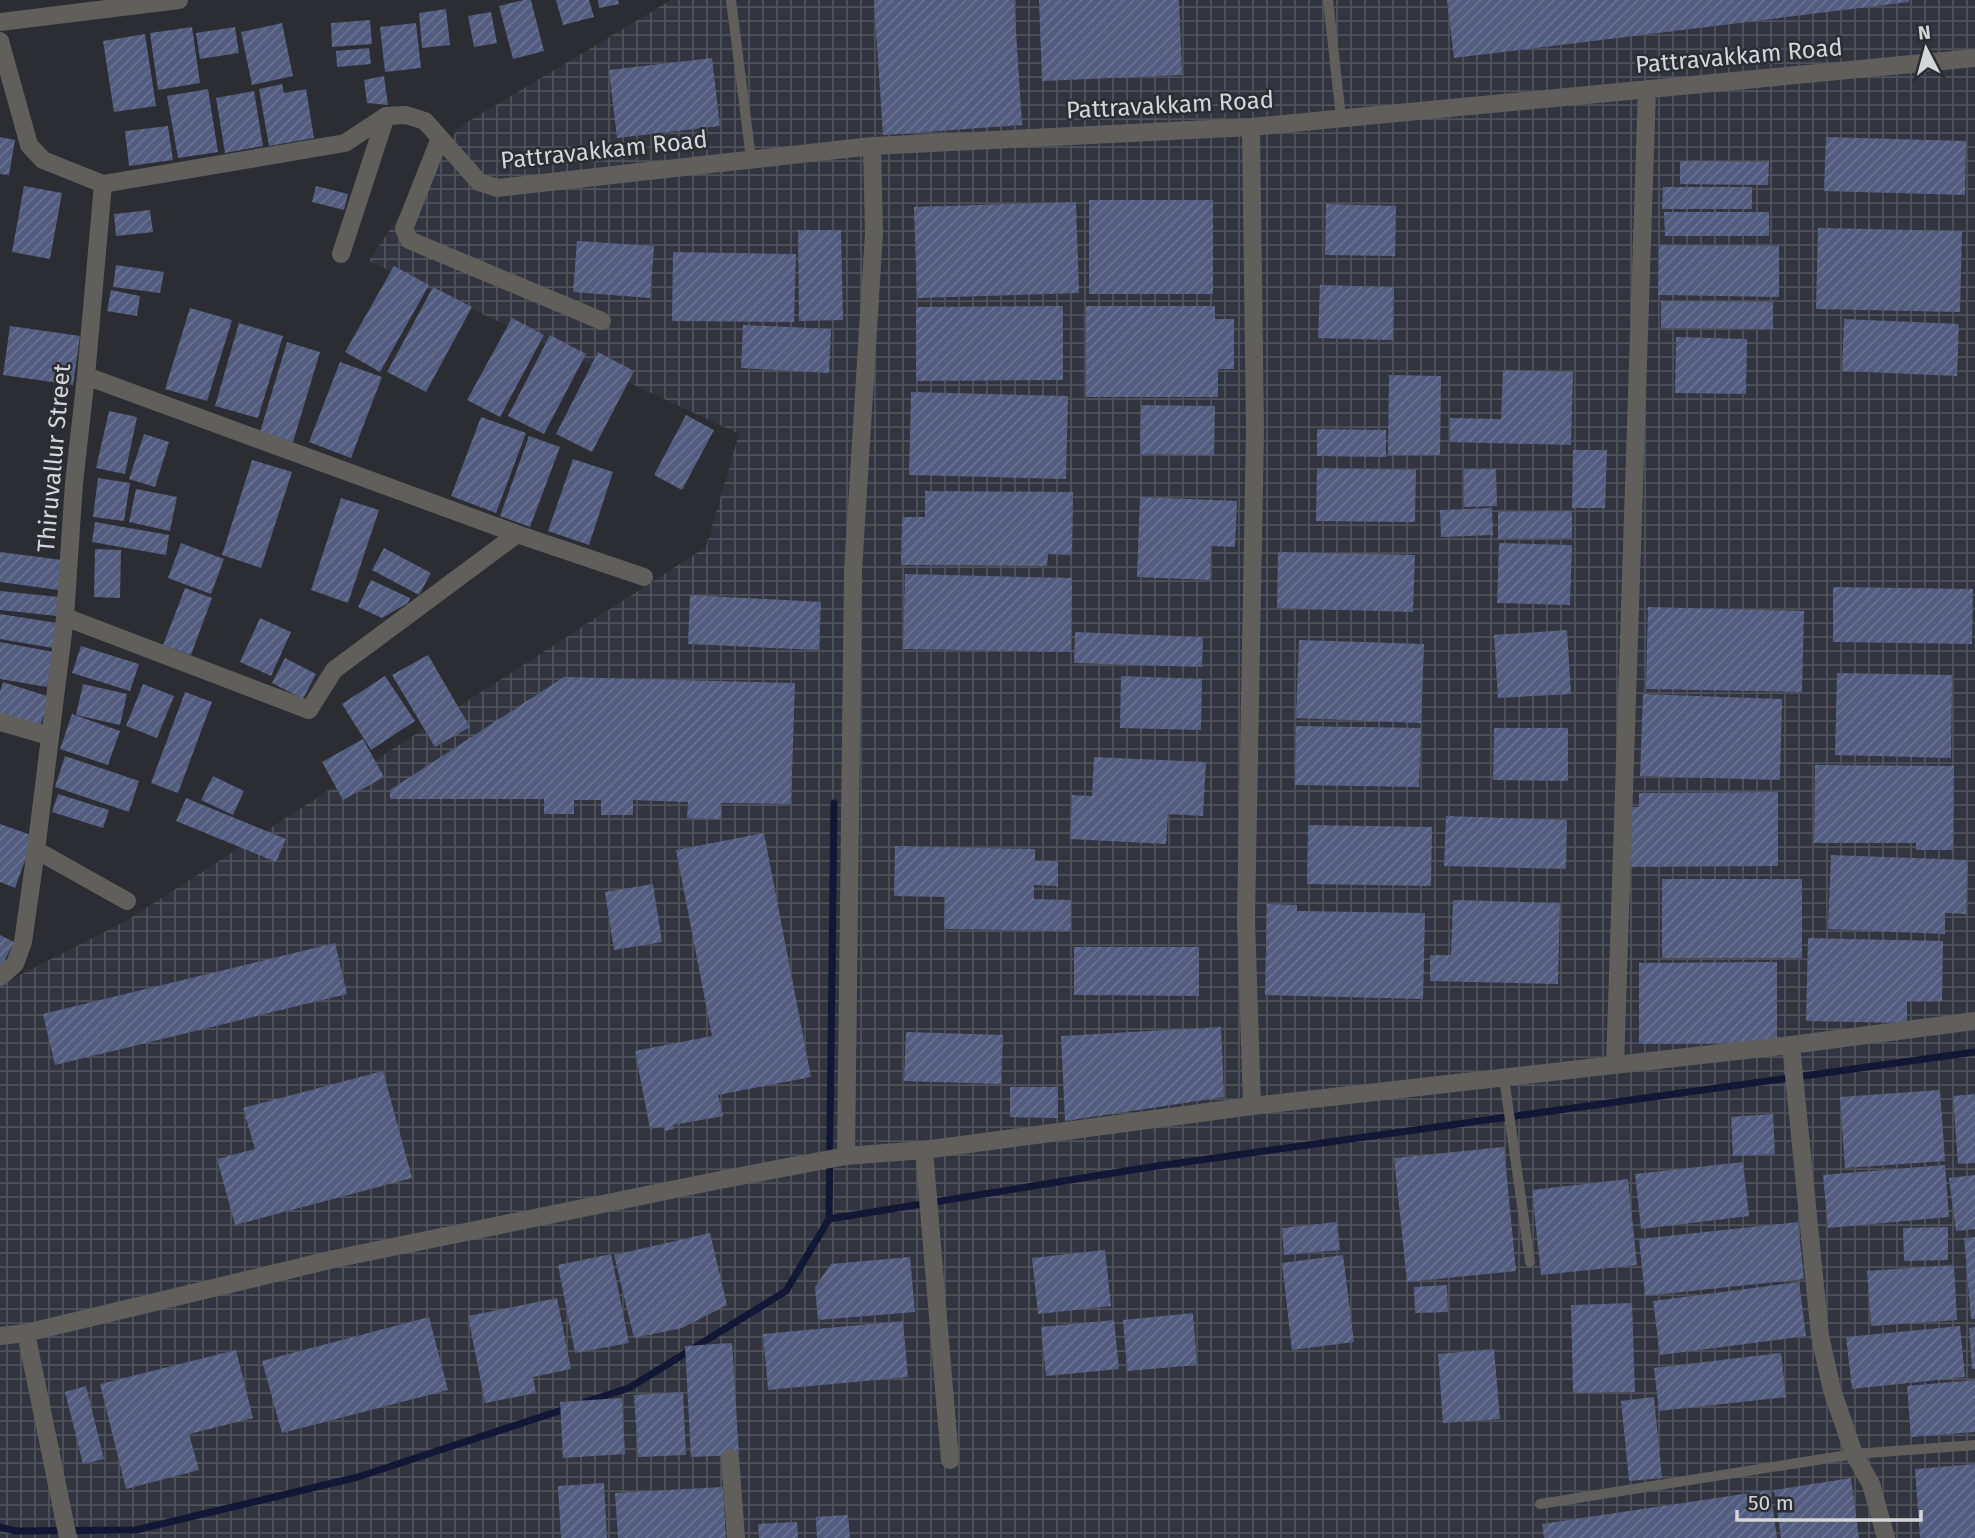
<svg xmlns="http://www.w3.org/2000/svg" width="1975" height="1538" font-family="'Fira Sans',sans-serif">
<defs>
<pattern id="industrial-grid" width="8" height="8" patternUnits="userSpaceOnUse" patternTransform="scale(1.75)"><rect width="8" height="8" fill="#32353f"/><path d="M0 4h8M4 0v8" fill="none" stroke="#4f525a"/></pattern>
<pattern id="building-hatch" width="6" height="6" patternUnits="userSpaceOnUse" patternTransform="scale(1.75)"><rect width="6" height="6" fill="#525c7f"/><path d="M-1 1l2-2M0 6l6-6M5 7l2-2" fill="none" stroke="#6a7391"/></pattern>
</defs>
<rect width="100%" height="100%" fill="#2b2d32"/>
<path fill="url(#industrial-grid)" d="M671,0H1975V1538H0V985L126,921L706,547L739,434L369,261L459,127Z"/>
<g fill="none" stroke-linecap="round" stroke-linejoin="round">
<path stroke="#111734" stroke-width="7" d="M829,1219L1157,1166L1975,1052
M585,1402L629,1388L786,1291L829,1219L834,803
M0,1527L15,1531L136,1530L358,1477L568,1408"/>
</g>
<path fill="url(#building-hatch)" d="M524,0H531L544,51L513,59L499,6Z
M556,0H589L594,17L563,25Z
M598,0H618L619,4L599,8Z
M874,0H1014L1022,125L883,135Z
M1039,0H1179L1182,75L1042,81Z
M1447,0H1909V2L1454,58Z
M446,9L450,45L422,48L419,13Z
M491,12L497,43L474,47L468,16Z
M370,20L372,44L332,47L331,23Z
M282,23L293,76L252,85L241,32Z
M416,23L421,68L385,72L380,27Z
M192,27L200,83L158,90L150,33Z
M235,27L239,53L200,59L196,33Z
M145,34L156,106L114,112L103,41Z
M369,48L371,64L337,67L336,51Z
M712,58L720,126L617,138L609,70Z
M384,76L388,105L367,103L364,80Z
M282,84L284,93L306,89L314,138L269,146L259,89Z
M208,89L218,152L178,158L167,96Z
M254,91L263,146L225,153L216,98Z
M168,126L173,160L129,166L125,131Z
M0,137L15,140L9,175L0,174Z
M1826,137L1966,141L1965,195L1824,191Z
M1680,161L1769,162L1768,185L1680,184Z
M24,186L62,193L50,259L12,252Z
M316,186L348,194L344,210L312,202Z
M1663,187H1752V209H1662Z
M1089,200H1213V294H1089Z
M1076,202L1079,293L917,298L914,207Z
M1326,204L1396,206L1395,256L1325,255Z
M150,210L153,232L116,236L114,214Z
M1664,212H1769V236H1665Z
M1818,228L1962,231L1960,312L1816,309Z
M798,230H841L843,320L799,321Z
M577,241L654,246L650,298L573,292Z
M1659,245L1779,246V297L1658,295Z
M673,252L796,254L794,322L672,321Z
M116,265L164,272L160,293L113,287Z
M394,266L429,285L380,372L345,352Z
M1320,285L1394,287L1393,340L1318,338Z
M433,287L472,307L426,392L387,372Z
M111,290L140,296L137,316L107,311Z
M1661,301L1773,302V329L1661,328Z
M1063,306V380L916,381V307Z
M1086,306H1215V319H1234V369H1218V397H1086Z
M190,308L232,320L207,401L165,389Z
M512,318L544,335L500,417L467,400Z
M1844,319L1959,324L1957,376L1842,371Z
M239,323L283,336L258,418L215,406Z
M743,325L831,329L829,373L741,368Z
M10,326L80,336L73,385L3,375Z
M550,335L586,354L544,434L508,416Z
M1676,337L1747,339L1746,394L1675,393Z
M287,342L320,352L293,442L260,432Z
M598,352L634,371L592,452L556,434Z
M340,362L382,377L351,458L309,442Z
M1503,370L1573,372L1571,445L1450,442V418L1501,419Z
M1389,375L1441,376L1440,455H1388Z
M911,392L1068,396L1066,479L909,475Z
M1141,405L1215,406L1214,455L1140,454Z
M109,411L137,417L125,474L96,468Z
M686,415L714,430L682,490L654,475Z
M481,417L526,433L496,513L451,496Z
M1317,429L1386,430V457L1317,456Z
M144,434L169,442L155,487L129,479Z
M529,436L560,447L530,527L500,516Z
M1573,450H1607L1605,508H1572Z
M573,459L613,472L589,545L548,531Z
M252,460L292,472L261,568L222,555Z
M1317,468L1416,470L1415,522L1316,521Z
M1464,469H1496L1497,506L1464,507Z
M98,478L130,483L124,521L93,517Z
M136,489L177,497L170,531L129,522Z
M925,491L1073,492L1072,555L1048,554L1047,566L901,565L902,517H925Z
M1140,497L1237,501L1235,547L1211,546L1210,580L1137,577Z
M341,498L379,510L348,603L311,590Z
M1492,508L1493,535L1441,537L1440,510Z
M1572,511V538L1498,539V512Z
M95,522L169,535L166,555L92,542Z
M181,543L224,559L211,594L168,578Z
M1499,543L1572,545L1570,605L1497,603Z
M384,548L431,573L419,595L372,570Z
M95,549L121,550L120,598L94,597Z
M0,552L62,560L58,590L0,582Z
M1278,552L1415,555L1413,612L1277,608Z
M905,574L1072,578L1071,652L903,649Z
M371,580L410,598L408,603L382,618L358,607Z
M1833,587L1973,589L1972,644L1833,642Z
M185,588L212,598L191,655L163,645Z
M0,591L59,597L57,616L0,610Z
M690,595L821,602L819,650L688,644Z
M1648,607L1804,611L1802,692L1646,689Z
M0,614L57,623L53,648L0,639Z
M260,618L291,632L271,676L240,662Z
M1567,630L1571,694L1498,698L1494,635Z
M1075,632L1203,637L1202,667L1074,663Z
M1299,640L1424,644L1421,723L1296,718Z
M0,642L54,652L47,687L0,679Z
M81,646L139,664L130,691L72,673Z
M428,655L470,727L435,747L392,675Z
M285,658L316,674L303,699L272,683Z
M1837,673L1952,675L1951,758L1835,755Z
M385,676L415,721L371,750L342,704Z
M1121,676L1202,679L1201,730L1120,728Z
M564,677L795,683L791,804L721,803V819L687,818L688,802L633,800V815H601V800H574V814H544V799H390V790Z
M3,682L50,697L39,729L0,717V691Z
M83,684L127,694L120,725L76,715Z
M143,684L174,696L157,738L126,726Z
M185,692L212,702L178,793L151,783Z
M1643,694L1782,699L1780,780L1640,776Z
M72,714L120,731L108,765L60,749Z
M1296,726L1421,728L1419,787L1295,785Z
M1494,728H1568V781L1493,780Z
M363,739L384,777L343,800L322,762Z
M65,756L139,781L129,812L55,787Z
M1094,757L1206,762L1203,816L1168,814L1166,844L1070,839L1072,795L1092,796Z
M1815,765L1954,766L1953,850H1916V843H1814Z
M213,776L244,791L233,815L201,800Z
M1778,792V866L1628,867V807H1639V793Z
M58,794L109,810L103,828L52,812Z
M186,798L286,839L276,862L176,821Z
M1446,816L1567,820L1566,869L1444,866Z
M0,824L34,836L15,888L0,882Z
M1308,825L1432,827L1431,886L1307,884Z
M764,833L811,1077L718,1095L723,1116L673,1125L674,1129L665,1131L664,1126L650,1129L635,1051L712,1036L676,850Z
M895,846L1035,849V861H1058V886L1034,885V899L1071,900V931L944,929L945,897L894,896Z
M1831,855L1968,860L1966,914L1945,913V934L1828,929Z
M1662,879H1802V958H1662Z
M653,884L662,942L614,950L605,892Z
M1453,900L1560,903L1558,984L1430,981V955H1451Z
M1267,904L1297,905V911L1425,913L1423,999L1265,995Z
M0,935L14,942L0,970Z
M1808,938L1943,941L1942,1001H1907V1023L1806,1021Z
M335,943L347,994L55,1065L43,1014Z
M1074,947H1199V996L1074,995Z
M1777,962V1043L1639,1044V963Z
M1221,1027L1224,1097L1065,1121L1061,1036Z
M906,1032L1003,1035L1001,1084L904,1081Z
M383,1071L412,1178L235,1225L217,1159L255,1149L243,1108Z
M1010,1087H1058V1118L1010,1117Z
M1940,1090L1945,1161L1845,1168L1840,1097Z
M1975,1094V1163L1958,1164L1953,1096Z
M1773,1114L1775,1154L1733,1156L1731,1117Z
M1504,1147L1516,1271L1407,1282L1394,1158Z
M1743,1162L1749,1216L1641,1229L1635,1174Z
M1945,1165L1949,1217L1828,1228L1823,1175Z
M1975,1175V1229L1956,1231L1949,1178Z
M1628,1179L1637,1265L1541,1275L1532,1190Z
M1337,1222L1340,1250L1284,1255L1282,1228Z
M1798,1222L1804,1279L1645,1296L1639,1239Z
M1948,1227V1260L1904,1261L1903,1228Z
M710,1233L727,1305L682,1328L634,1338L614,1255Z
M1975,1237V1319H1971L1964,1238Z
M1105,1250L1111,1306L1038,1314L1032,1258Z
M611,1254L629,1343L575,1353L558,1265Z
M1343,1255L1354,1342L1292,1350L1282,1263Z
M910,1257L915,1312L818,1320L815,1287L831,1264Z
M1954,1265L1957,1320L1871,1326L1867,1271Z
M1799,1282L1806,1336L1660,1355L1653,1301Z
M1447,1285L1448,1312L1415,1313L1414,1287Z
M557,1298L571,1369L533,1377L536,1393L485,1403L468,1316Z
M1632,1303L1635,1392L1573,1393L1571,1305Z
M1193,1313L1197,1365L1127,1371L1123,1320Z
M429,1317L448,1390L282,1433L262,1361Z
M1114,1320L1119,1369L1046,1376L1041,1327Z
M903,1321L908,1377L768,1390L763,1334Z
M1960,1326L1965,1377L1852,1389L1846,1337Z
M1975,1327V1369H1972L1969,1328Z
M732,1343L739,1455L691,1457L685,1346Z
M1494,1349L1500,1419L1443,1423L1438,1354Z
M236,1350L253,1418L189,1434L199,1470L126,1489L100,1384Z
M1781,1353L1786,1397L1659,1411L1654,1368Z
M1975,1380V1432L1911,1437L1907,1386Z
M86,1386L104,1459L83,1464L65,1392Z
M683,1392L686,1455L638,1457L634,1395Z
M1654,1397L1662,1478L1629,1481L1621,1401Z
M622,1398L625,1454L563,1458L560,1402Z
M1975,1464V1538H1920L1915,1469Z
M1851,1478L1859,1538H1781L1774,1490Z
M604,1483L607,1538H561L558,1486Z
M723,1487L726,1538H618L615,1493Z
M1770,1490L1777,1538H1544L1542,1524Z
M848,1515L850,1538H817L816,1517Z
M797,1522L798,1538H759L758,1524Z"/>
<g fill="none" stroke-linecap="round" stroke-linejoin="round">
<path stroke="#605f5c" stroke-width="10" d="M731,0L751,159
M1328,0L1341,118
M1504,1078L1530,1262
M1540,1504L1854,1454L1975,1445"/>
<path stroke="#605f5c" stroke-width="18" d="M0,22L179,0
M0,41L29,145L43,160L103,184L345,143L386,116L406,115L425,121L479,182L497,188L872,146L1251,127L1975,58
M1251,127L1255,430L1246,919L1252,1106
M440,138L404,229L409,240L602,321
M341,254L386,116
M86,376L517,534L644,577
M65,617L309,710L334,670L517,534
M0,722L49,736
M36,850L127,901
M0,977L15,964L23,942L36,850L65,617L74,483L86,376L103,184
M1791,1045L1820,1336L1832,1390L1854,1454L1871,1484L1886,1538
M1615,1065L1647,89
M924,1150L950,1460
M846,1156L853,571L874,233L872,146
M26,1333L68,1538
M0,1336L26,1333L334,1259L720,1180L846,1156L924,1150L1252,1106L1791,1045L1975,1021
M730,1458L736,1538"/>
</g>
<g text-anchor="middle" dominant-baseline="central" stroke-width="5" stroke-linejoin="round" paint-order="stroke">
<g font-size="24" fill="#d5d6da" stroke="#2b2d32">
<text transform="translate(1739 56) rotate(-5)">Pattravakkam Road</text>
<text transform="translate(1170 105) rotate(-3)">Pattravakkam Road</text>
<text transform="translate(604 150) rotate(-6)">Pattravakkam Road</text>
<text transform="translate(54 458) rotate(-85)">Thiruvallur Street</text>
</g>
</g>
<g transform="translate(1926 49) rotate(354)" stroke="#2b2d32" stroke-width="5" paint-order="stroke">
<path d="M0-5L12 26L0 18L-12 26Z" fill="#d5d6da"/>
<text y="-10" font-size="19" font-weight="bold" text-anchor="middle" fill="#d5d6da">N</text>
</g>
<path d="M1737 1510v10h184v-10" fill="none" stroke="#d5d6da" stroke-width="3.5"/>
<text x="1748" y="1510" font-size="21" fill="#d5d6da" stroke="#2b2d32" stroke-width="5" paint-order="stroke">50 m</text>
</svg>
